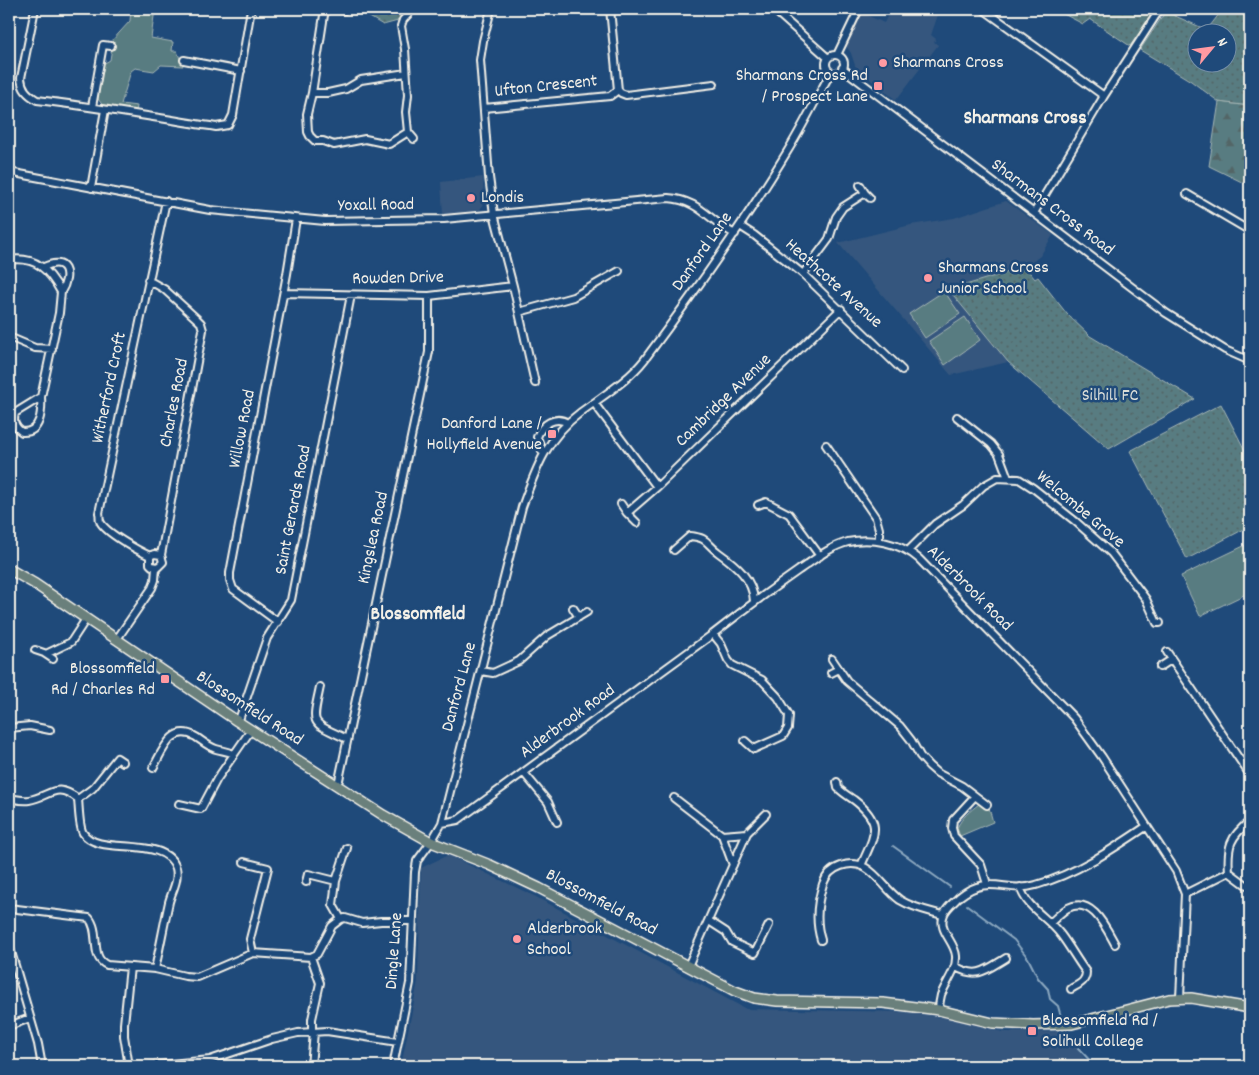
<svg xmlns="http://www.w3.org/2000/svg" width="1259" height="1075" font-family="Dekko,sans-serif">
<defs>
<pattern id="forest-firs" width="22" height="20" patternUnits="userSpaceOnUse" patternTransform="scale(1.25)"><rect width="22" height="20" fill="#597c81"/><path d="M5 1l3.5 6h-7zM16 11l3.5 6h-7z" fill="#526566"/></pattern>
<pattern id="park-dots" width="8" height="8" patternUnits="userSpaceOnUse" patternTransform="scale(1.25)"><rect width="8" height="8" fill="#597c81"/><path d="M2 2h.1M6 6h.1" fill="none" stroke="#526566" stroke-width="1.8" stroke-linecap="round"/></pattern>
</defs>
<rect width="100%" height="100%" fill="#1f4a7a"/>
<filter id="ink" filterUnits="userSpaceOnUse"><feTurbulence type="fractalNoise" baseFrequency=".02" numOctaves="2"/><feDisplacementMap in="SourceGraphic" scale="10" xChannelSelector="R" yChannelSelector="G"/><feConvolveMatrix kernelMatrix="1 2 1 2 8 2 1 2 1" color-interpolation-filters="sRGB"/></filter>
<g filter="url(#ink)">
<path fill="#36577e" d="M891,9H940L931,35L936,39L934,42L938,45L896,100L856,68L851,53L846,46L862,13L884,23Z
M483,177L484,201L480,210L443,214L441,182Z
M1006,201L1053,235L1040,256L1025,267L949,290L1008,362L951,375L838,243L911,225L954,218Z
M448,855L534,896L746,1009L904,1012L942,1017L1003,1032L1067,1031L1089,1066H401L418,982L421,868Z"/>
<path fill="#597c81" stroke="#a6b6b4" d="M131,9H155L151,38L173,42L172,51H177L183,66L161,65L154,71L135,68L131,71L121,104L137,106L136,112L104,107L98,99L103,64L110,60L112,47L110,43L130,21Z
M944,291L960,314L925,338L909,314Z
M965,317L980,340L945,365L929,341Z
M1250,543V592L1200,616L1181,576Z
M979,804L989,808L993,822L960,836L957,828C962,817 970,811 979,804Z"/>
<path fill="url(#forest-firs)" stroke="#a6b6b4" d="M1219,102L1250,106V186L1209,166Z"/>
<path fill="url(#park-dots)" stroke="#a6b6b4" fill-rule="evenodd" d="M356,9H408L398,21L383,25Z
M1054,9H1156L1130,46L1090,19L1083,24Z
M1223,9H1250V106L1219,102L1191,81L1140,50L1166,11L1173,15L1207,30ZM1196,32H1226V62H1196Z
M1025,267L1035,279L1038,277L1067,314L1090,336L1195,399L1109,449L1008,362L949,290Z
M1221,404L1250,460V526L1187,559L1130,451Z"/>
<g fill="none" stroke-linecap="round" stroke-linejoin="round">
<path stroke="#8da9c0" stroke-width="2" d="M893,846L950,887
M967,905L1014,940L1028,958L1038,978L1048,989L1050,999L1058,1006L1061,1017
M1065,1034L1095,1066"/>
<defs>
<path id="minor" d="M35,9L21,78C22,89 27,94 37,100C97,107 156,118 216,127L228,125L233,115L251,9
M327,9L324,15L312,93L307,114L308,132L310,136L315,141H323L334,145L365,139L389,144L408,132L406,112L408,95L405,49L401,26L403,20L413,9
M338,9L344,10
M491,9L483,41L480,60L489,177L494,214L513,286L535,383
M773,9L828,58
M983,9L1104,96
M826 64a9 9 0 1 1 18 0a9 9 0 1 1-18 0Z
M837,55L859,9
M184,60L241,71
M842,68L1166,313L1225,350L1250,361
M618,90L621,93L626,95L714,84
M312,93H328L346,89L361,80L406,73
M92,107L103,45L111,46
M484,108L610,96L618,90L610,9
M408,132L414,139
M9,172L210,210L325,221L444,219L668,198C700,200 709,221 735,234
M860,185L865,193L870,198
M91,188L105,110
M1187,194L1250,231
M1034,213L1104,96L1160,9
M740,226L754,235L803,274L902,370
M9,260C36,256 49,270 61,292L59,313L41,397C42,412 41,433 22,432C14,427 13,421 15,413L41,397
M44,267C66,256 72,274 61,292
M803,274L829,239L836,217L843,207L865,193
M148,280L164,289L197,319L201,323L203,330L161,555L163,562L158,567L152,566L150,564V556L154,554L161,555
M284,293L429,296L513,286
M519,312L573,297L619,271
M9,337L35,348L52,349
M594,403L657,487
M957,417L991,444L999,454L1008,478
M826,445L876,518L879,529V541
M543,453L537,437C542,424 555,415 568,423
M621,504L627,513
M758,505L766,502L789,514L820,556
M637,523L627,513L657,487L841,309
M674,550L690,536C709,538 705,543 719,553C736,565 753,579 754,601
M909,550L935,524L963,505L983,486L997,478L1019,479L1033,488L1075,521L1111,553L1146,599L1157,623H1160
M150,556C139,551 104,532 100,521C99,518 100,515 99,513L166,201
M573,608L579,617
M278,622L233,589L230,580V573L287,274L296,219
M713,634L721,644L728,660L732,665L762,680L778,697L789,715L788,728L783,736L754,749L745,741
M117,639L152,588L155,580L156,568
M35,650L44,653L53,659
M1167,652L1250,775
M46,654L71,642L86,619
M832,659L847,681L900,726L911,740L920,756L929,766L937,773L962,786L987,805
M1160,667L1171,660
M481,671L493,673L519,661L547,636L587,612
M831,673L839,669
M320,687C311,728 311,721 347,739
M237,721L240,717L267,638L291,600L351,295
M9,728L30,726L50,730
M153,768C163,750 172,723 196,737C202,741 209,747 216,749C223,751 227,751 234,754
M524,773L548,802L557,822
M837,782L838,788C843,793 848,796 854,800C885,824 874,835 861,866
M336,785L339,780L429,352V296
M975,796L953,820L952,828L954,836L981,865L987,884
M9,798C15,799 22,801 29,800C50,797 55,781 78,799C79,808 79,827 83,833C98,857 165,834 176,868C179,880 172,891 169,902C164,924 160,947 155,969
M674,798L722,835L733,865
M78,799L93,788L117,758L123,762
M179,804L201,809L217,779L251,730
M442,823L458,820L713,634C741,612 769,591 799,570C814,560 829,547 848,542C872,537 901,543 919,559L1074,718L1102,757L1176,871L1185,894L1180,998
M722,835L747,833
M244,862L268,868L250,939L253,953
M1229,872C1227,846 1230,837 1250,821
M306,882L308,874L336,881
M1020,887C1027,909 1048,917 1061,935C1070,947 1077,960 1086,972C1086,982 1079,984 1071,989
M1185,894L1229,872L1245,884L1250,886
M9,908L89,918C101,932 89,958 107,965L155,969L185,976L197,977L253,953L311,957L317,954L332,926L341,919L345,918L362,923L381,921H412
M341,919L333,905L336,881L347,848
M709,921L726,932L732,942L755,953L769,925
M1050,923C1056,918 1061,912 1068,908C1092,896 1106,928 1115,944
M821,940C815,921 817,903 823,884C826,875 832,869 841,866C870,856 881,887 900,900C913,908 929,911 943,915
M9,945L38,1044L42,1066
M311,957L320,983L312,1019V1032
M688,966L747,833L766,814
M956,967C978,979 986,970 1006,958
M939,1010C939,1005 940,999 941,995C946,982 957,970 956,956C955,941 937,931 944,914C947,907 954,902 959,897C989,873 1006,894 1036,885C1076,874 1113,849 1147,826
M9,1026L30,1018
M129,1066L124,1036V1024L130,967
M151,1066L210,1060L272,1039L298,1033L327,1031L398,1042
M311,1066L314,1032
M393,1066L410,983L415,872L417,861L431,842L442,823L522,507C536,468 547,437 581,412C604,395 628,381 645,359C695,292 744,223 787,152C803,126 816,99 831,72"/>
<path id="major" d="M9,569L35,584L237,721L383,815L431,842L490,865L539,888L735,991L754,998L777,1001L883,1003L939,1010L993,1023L1033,1025L1072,1024L1169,999L1191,998L1250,1008"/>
</defs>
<use href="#minor" stroke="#f4f1e8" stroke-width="10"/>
<use href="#major" stroke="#f4f1e8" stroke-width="12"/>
<use href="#minor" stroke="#1f4a7a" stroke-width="6"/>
<use href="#major" stroke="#6a807c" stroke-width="9"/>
</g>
</g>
<g fill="#ff9aa2" stroke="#1f4a7a" stroke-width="2">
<circle cx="883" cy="63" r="5"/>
<rect x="873" y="81" width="10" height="10" rx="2.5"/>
<circle cx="471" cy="198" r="5"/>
<circle cx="928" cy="278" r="5"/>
<rect x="547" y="429" width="10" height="10" rx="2.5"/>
<rect x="160" y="674" width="10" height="10" rx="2.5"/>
<circle cx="517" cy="939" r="5"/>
<rect x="1027" y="1026" width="10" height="10" rx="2.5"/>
</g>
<g text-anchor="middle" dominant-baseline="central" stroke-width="5" stroke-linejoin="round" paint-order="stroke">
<g font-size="18" fill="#f4f1e8" stroke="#1f4a7a" text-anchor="start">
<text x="893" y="63">Sharmans Cross</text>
<text x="868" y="76" text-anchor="end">Sharmans Cross Rd<tspan x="868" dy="21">/ Prospect Lane</tspan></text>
<text x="481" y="198">Londis</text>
<text x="938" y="268">Sharmans Cross<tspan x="938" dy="21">Junior School</tspan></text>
<text x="542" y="424" text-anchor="end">Danford Lane /<tspan x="542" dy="21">Hollyfield Avenue</tspan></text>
<text x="155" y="669" text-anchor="end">Blossomfield<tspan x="155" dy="21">Rd / Charles Rd</tspan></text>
<text x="527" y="929">Alderbrook<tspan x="527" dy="21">School</tspan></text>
<text x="1042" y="1021">Blossomfield Rd /<tspan x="1042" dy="21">Solihull College</tspan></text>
</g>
<g font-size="18" fill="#f4f1e8" stroke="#1f4a7a">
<text transform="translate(546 87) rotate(-6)">Ufton Crescent</text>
<text transform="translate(376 206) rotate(-1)">Yoxall Road</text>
<text transform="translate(1052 208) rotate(37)">Sharmans Cross Road</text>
<text transform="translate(703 252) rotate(-55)">Danford Lane</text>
<text transform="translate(398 279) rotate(-1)">Rowden Drive</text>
<text transform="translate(833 284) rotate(42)">Heathcote Avenue</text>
<text transform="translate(110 388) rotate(-78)">Witherford Croft</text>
<text transform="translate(724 401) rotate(-44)">Cambridge Avenue</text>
<text transform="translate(175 403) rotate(-79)">Charles Road</text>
<text transform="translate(243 429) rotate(-79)">Willow Road</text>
<text transform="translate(294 510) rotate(-79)">Saint Gerards Road</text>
<text transform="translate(1080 510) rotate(40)">Welcombe Grove</text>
<text transform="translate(374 538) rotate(-78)">Kingslea Road</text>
<text transform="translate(969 589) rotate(45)">Alderbrook Road</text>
<text transform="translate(460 687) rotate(-75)">Danford Lane</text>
<text transform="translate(249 709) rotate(33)">Blossomfield Road</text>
<text transform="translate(568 722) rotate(-36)">Alderbrook Road</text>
<text transform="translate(601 903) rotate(28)">Blossomfield Road</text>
<text transform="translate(395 951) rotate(-86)">Dingle Lane</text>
</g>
<g font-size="18" fill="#dddfd9" stroke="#1f4a7a">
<text x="1110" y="396">Silhill FC</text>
</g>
<g font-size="20" font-weight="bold" fill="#f4f1e8" stroke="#1f4a7a">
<text x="1025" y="119">Sharmans Cross</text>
<text x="418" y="615">Blossomfield</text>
</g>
</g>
<rect width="1259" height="1075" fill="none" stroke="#1f4a7a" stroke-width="30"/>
<rect x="15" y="15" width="1229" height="1045" fill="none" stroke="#f4f1e8" stroke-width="2" filter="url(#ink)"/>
<g transform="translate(1212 48) rotate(61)"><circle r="24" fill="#1f4a7a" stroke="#748da6"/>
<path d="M0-4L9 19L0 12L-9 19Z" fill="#ff9aa2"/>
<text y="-8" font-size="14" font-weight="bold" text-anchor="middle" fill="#f4f1e8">N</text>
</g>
</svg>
